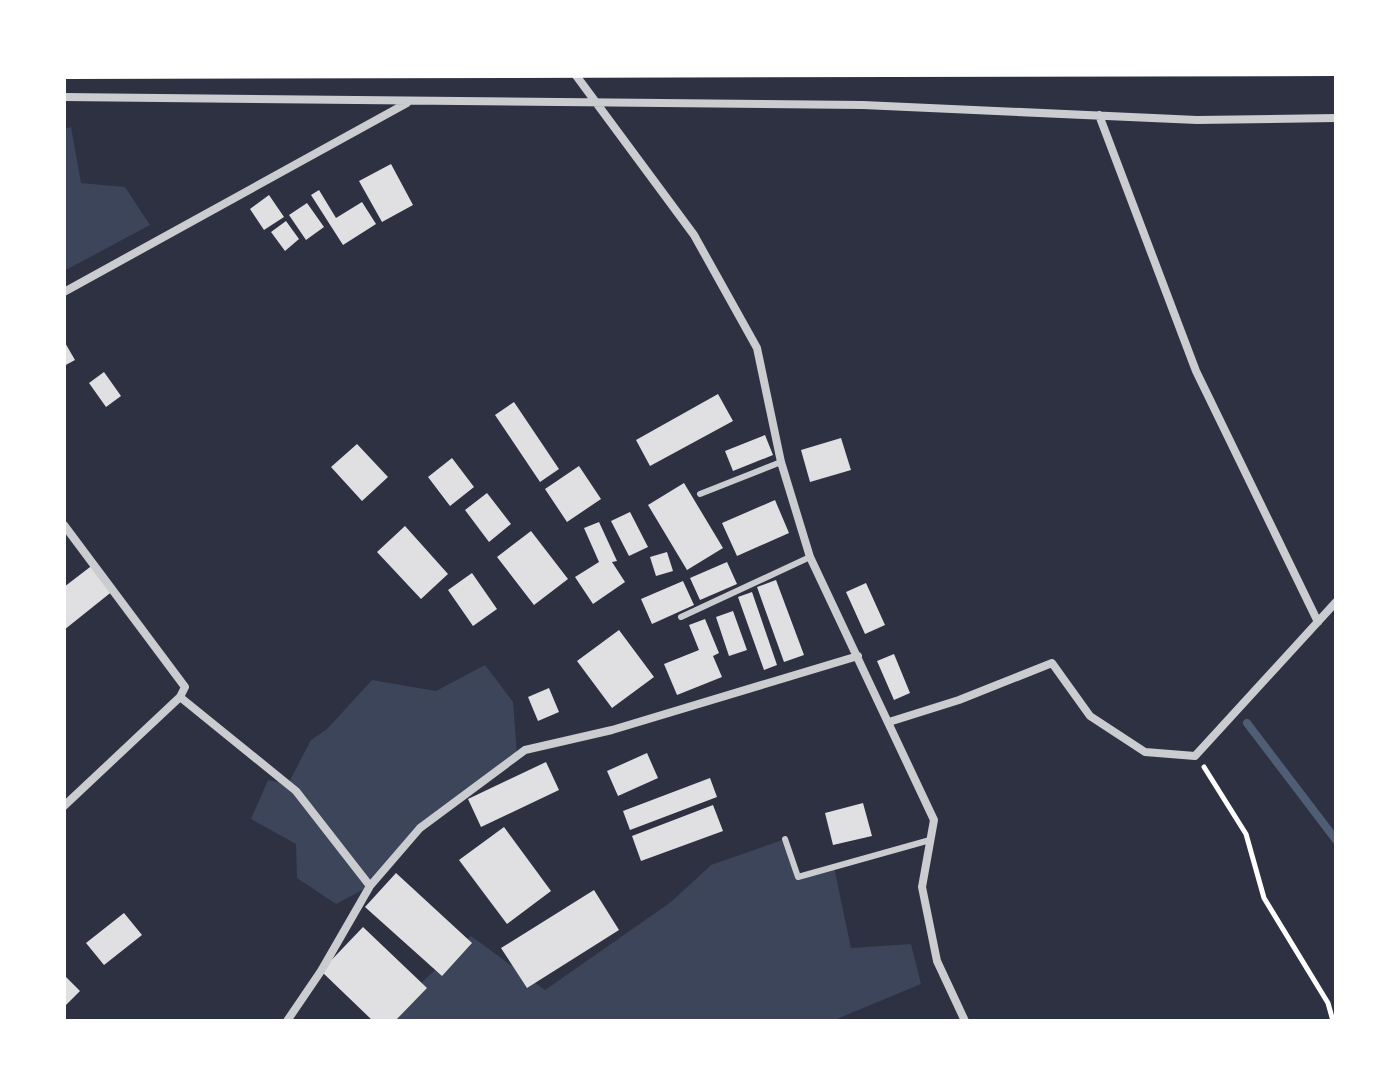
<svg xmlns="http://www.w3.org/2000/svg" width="1400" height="1085" font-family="'PT Sans Narrow',sans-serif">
<rect width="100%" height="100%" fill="#2d3142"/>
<path fill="#3c4559" d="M71,127L81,183L125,187L150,225L64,271V129Z
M485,665L513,702L517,755L420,828L370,886L336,904L297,878L296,844L251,819L268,780L288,784L311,740L327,729L372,680L436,691Z
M785,839L798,877L834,867L851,948L911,944L921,984L832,1021H381L471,936L545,990L671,902L711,865Z"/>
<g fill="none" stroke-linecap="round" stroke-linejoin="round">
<path stroke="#4f5d75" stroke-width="8" d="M1247,723L1336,840"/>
</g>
<path fill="#e0e0e3" d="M391,164L413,205L382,222L359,181Z
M319,190L336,218L362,202L376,224L343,245L311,195Z
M269,195L284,217L264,230L250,209Z
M307,203L324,227L306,240L289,215Z
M286,221L299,239L285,251L271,232Z
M64,341L75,360L64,366Z
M104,372L121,396L106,407L89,383Z
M718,394L733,421L650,466L636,440Z
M514,402L559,469L540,482L495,415Z
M765,435L773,455L733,471L725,451Z
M841,438L851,470L810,482L801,450Z
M357,444L388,477L362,501L331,467Z
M452,458L474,487L450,506L428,477Z
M579,466L601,499L567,522L545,489Z
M684,483L723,548L687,570L648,505Z
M487,493L511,524L489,542L465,510Z
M775,500L789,533L737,556L722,523Z
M630,512L648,547L629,556L611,521Z
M599,522L617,561L612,562L625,582L593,604L575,577L599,562L584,528Z
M405,526L448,574L421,599L377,552Z
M531,531L568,579L534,605L497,557Z
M667,552L673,571L656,576L650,557Z
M727,562L737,584L700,600L690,578Z
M94,564L114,590L64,630V587Z
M472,573L497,609L473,626L448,590Z
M776,580L804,655L784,662L757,587Z
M683,581L694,605L652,624L641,599Z
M866,583L885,625L865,634L846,592Z
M752,592L777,665L764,670L738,597Z
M733,611L747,650L729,656L716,617Z
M705,619L719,653L713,656L722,677L677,695L664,664L699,650L689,625Z
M619,630L654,677L612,708L577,661Z
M894,654L910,693L894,700L877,661Z
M549,688L559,712L538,721L528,697Z
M647,753L658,778L618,796L607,771Z
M546,762L559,790L481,827L468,799Z
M710,778L717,797L630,830L623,811Z
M863,803L872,836L833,845L825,813Z
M713,805L723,831L641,861L632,836Z
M504,827L551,891L507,924L459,860Z
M396,873L472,943L442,976L365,907Z
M594,890L619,930L527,988L501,948Z
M124,913L142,935L104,965L86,943Z
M363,927L427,988L395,1021H373L321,971Z
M64,975L80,991L64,1007Z"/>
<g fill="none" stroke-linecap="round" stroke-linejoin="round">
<path stroke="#fff" stroke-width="5" d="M1204,767L1246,834L1264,898L1328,1003L1333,1021"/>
<path stroke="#caccd0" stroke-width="6" d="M700,494L781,462
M681,617L810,557
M785,839L798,877L930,840"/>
<path stroke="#caccd0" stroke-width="8" d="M572,70L694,235L757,348L781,462L810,557L934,820L922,887L937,961L965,1021
M64,97L863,105L1197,120L1336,118
M1099,115L1196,371L1318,622
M64,292L407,103
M64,525L185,687L180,697L296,791L370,886
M889,722L959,700L1052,663L1090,716L1145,752L1195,756L1336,602
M64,806L180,697
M287,1021L321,971L370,886L420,828L525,750L612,730L858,656"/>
<path stroke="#fff" stroke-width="22" d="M64,68L1336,65"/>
</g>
<rect width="1400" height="1085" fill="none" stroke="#ffffff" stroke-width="132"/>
</svg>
